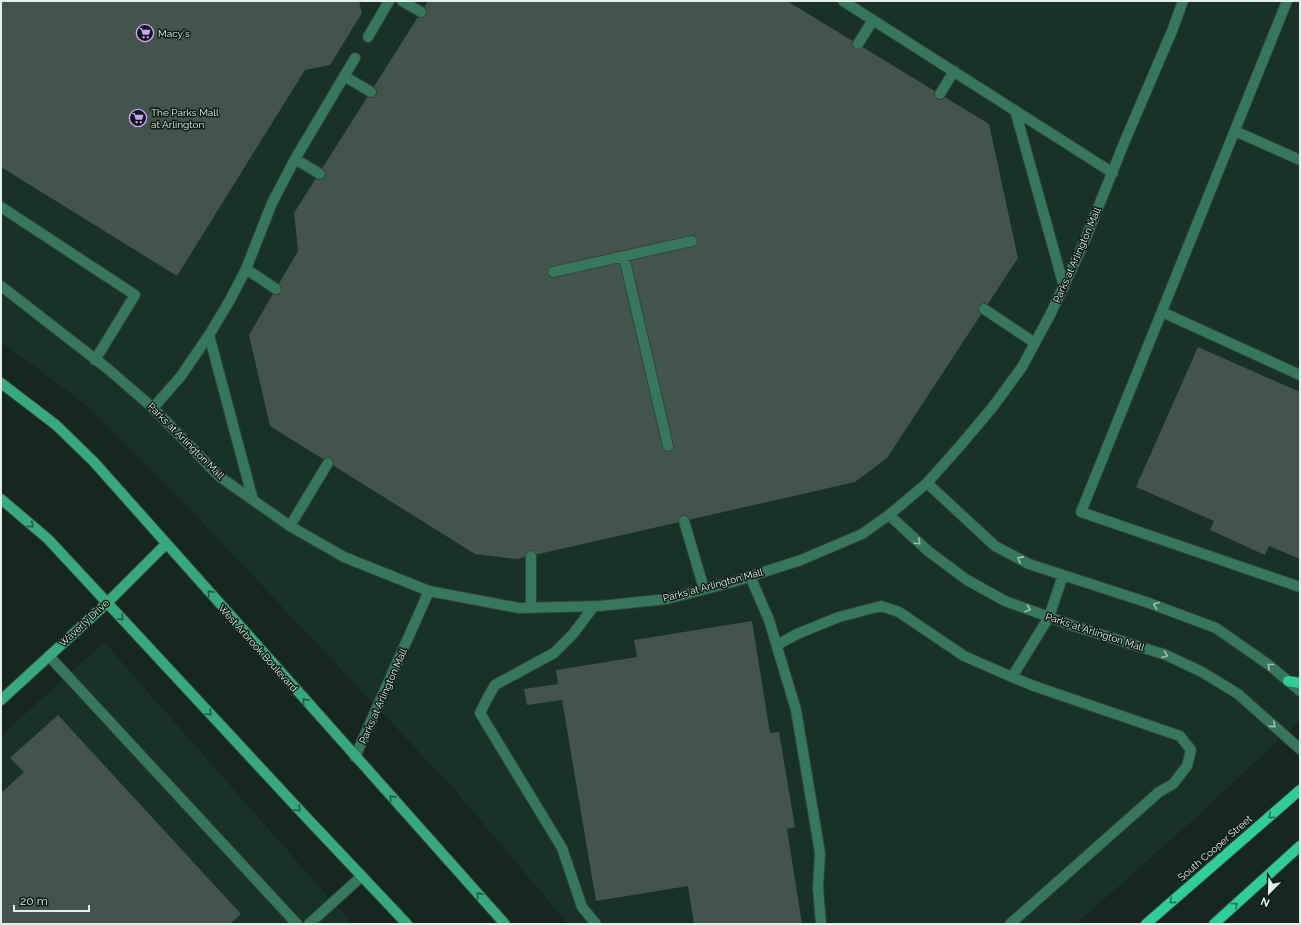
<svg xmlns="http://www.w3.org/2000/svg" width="1301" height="925" font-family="Raleway,sans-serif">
<rect width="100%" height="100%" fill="#16271f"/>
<path fill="#193227" d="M1,1H1300V720L1191,822L1076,924H568L454,789L185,504L85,404L1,342Z
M104,642L352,924H1V736Z"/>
<path fill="#42544b" d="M1,1H359L362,13L330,65L305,70L177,276L1,167Z
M428,1H787L989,124L1018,258L887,458L855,482L517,559L475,554L270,426L249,335L298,251L294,213Z
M1198,347L1300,392V559L1269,546L1265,555L1210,530L1214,521L1136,487Z
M752,621L770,733L779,732L795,827L787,829L802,924H694L688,886L596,901L562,700L527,705L524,689L558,684L556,670L637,657L634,640Z
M58,715L241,914L230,924H1V793L24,772L10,758Z"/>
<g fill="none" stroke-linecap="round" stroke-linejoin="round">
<defs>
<path id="lane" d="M402,1L421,12
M843,1L1113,173
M1287,1L1081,512L1300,587
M368,37L389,1
M858,44L873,20
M344,76L371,92
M940,94L954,71
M1015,110L1064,287
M1235,131L1300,160
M295,159L320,174
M1,207L135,295L95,360
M624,257L668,446
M246,269L276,289
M553,272L692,241
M984,309L1035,343
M1162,312L1300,375
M209,335L253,500
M153,408L181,376L209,335L230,300L246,269L272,203L295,159L355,58
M927,483L995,546L1029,564L1149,603L1216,628L1269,665L1300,691
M889,515L928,551L967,580L1005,601L1074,626L1166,655L1202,672L1238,694L1300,749
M684,521L704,589
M290,526L328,463
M531,556V608
M750,576L769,620L796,710L820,853L818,888L821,924
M594,606L573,634L554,653L495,685L487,699L480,713L562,848L582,907L596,924
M777,645L797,634L839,617L881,606L899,612L964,656L1012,677
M49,656L297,924
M309,924L362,876
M1010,924L1159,792L1173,784L1187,766L1191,750L1180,736L1034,686L1012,677L1049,617L1063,575"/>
<path id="street" d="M1,286L108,369L153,408L220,477L290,526L344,557L429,591L519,608L600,606L667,599L733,582L801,560L862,534L889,515L927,483L959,447L992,408L1022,367L1050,315L1083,245L1124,143L1172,31L1183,1
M355,757L429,591"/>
<path id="secondary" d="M1,383L56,425L94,462L505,924
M1,499L48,539L305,816L407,924
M1,700L107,603L166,544"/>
<path id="primary" d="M1288,681L1300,683
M1146,924L1300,790
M1214,924L1300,846"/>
</defs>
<use href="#lane" stroke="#33433b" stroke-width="12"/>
<use href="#street" stroke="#33433b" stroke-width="12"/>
<use href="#secondary" stroke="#33433b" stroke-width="12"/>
<use href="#primary" stroke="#33433b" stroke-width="12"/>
<use href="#lane" stroke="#37775d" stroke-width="10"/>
<use href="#street" stroke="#37775d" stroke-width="10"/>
<use href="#secondary" stroke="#38a87d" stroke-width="10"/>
<use href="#primary" stroke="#30cd96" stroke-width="10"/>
</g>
<defs><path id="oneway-chevron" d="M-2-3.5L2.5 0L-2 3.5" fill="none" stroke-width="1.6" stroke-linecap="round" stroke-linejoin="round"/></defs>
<g stroke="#205c44">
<use href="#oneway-chevron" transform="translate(31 525) rotate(40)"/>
<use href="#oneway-chevron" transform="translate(210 593) rotate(-132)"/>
<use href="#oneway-chevron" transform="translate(121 618) rotate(47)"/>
<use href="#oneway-chevron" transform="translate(305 701) rotate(-132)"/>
<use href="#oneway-chevron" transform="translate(209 713) rotate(47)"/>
<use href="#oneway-chevron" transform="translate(392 798) rotate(-132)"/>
<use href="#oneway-chevron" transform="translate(298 809) rotate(47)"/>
<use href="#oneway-chevron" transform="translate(479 895) rotate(-132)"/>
</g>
<g stroke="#9fbfb1">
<use href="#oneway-chevron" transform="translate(918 542) rotate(43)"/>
<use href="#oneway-chevron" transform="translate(1020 559) rotate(-151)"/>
<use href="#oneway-chevron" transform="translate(1156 605) rotate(-159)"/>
<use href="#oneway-chevron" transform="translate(1028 609) rotate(20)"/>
<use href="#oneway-chevron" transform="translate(1165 655) rotate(21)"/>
<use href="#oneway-chevron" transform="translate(1270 666) rotate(-142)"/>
<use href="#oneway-chevron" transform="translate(1273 725) rotate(41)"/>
</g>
<g stroke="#1e7556">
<use href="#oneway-chevron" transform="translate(1271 816) rotate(139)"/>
<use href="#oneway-chevron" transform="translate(1172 901) rotate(139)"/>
<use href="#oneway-chevron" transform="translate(1235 905) rotate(-42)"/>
</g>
<defs>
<symbol id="supermarket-ring" viewBox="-11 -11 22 22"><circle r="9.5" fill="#0d1d16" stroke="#d09dff" stroke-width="1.5"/><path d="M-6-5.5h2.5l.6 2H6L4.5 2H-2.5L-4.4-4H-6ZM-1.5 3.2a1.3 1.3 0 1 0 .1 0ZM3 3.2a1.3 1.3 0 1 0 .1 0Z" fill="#d09dff"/></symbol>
</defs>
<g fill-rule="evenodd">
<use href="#supermarket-ring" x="135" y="23" width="20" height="20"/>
<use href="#supermarket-ring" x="128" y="108" width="20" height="20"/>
</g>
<g text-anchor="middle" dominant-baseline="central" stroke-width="3" stroke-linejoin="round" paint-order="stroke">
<g font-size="10" fill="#e4efe9" stroke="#0d1d16" text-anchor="start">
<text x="158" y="33">Macy's</text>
<text x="151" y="112">The Parks Mall<tspan x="151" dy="12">at Arlington</tspan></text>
</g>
<g font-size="10" fill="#e4efe9" stroke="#0d1d16">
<text transform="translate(1077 255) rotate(-66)">Parks at Arlington Mall</text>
<text transform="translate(186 441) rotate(45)">Parks at Arlington Mall</text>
<text transform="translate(713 585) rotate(-15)">Parks at Arlington Mall</text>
<text transform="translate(84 623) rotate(-43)">Waverly Drive</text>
<text transform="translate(1095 632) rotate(18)">Parks at Arlington Mall</text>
<text transform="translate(258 648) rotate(48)">West Arbrook Boulevard</text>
<text transform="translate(383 696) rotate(-66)">Parks at Arlington Mall</text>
<text transform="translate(1215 848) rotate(-41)">South Cooper Street</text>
</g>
</g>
<rect width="1301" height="925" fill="none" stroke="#e4efe9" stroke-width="4"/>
<g transform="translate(1269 893) rotate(203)" stroke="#0d1d16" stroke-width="3" paint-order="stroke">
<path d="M0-3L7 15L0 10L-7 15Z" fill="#e4efe9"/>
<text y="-6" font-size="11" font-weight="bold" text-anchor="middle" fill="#e4efe9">N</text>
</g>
<path d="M14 905v6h75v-6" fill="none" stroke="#e4efe9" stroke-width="2"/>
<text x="20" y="905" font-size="12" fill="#e4efe9" stroke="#0d1d16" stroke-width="3" paint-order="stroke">20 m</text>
</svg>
